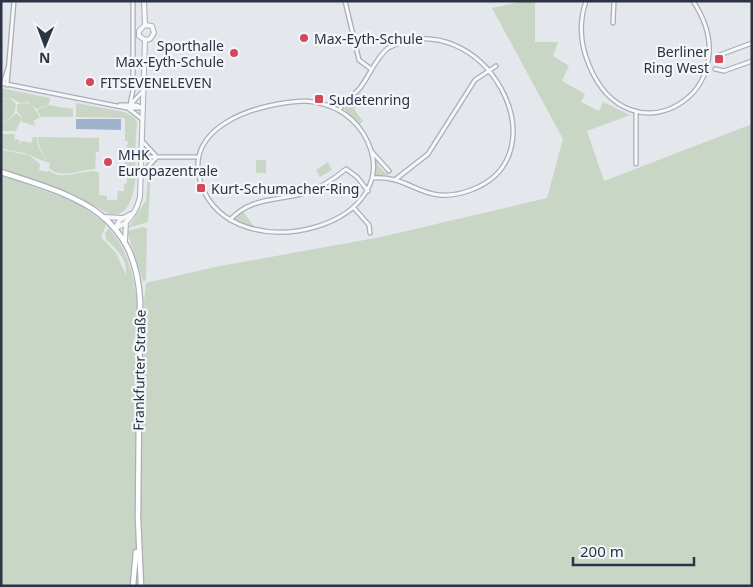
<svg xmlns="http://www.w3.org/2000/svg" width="753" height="587" font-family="'Noto Sans',sans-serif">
<rect width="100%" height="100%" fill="#e4e7ec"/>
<path fill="#c9d6c5" d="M523,1H535V42H558L553,56L569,66L562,81L585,94L581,102L599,111L603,102L630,115L587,131L604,181L752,124V586H1V175L75,202L104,222L106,225L101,237L116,253L126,275C127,257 117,251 106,239L105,233L109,228C130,253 135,281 138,312H143L146,283L215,267L381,237L547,198L563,139L492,8Z
M1,88L50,98L49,104L37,109L28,102L20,103L11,98L1,99Z
M358,93L363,98L354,109L363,121L359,125L343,108Z
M10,98L16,104C15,114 11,120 1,122V100Z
M27,103L32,105L40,117L33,121L36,126L22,122V117L17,111V104Z
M76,103L124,112L134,117L137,122L135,151H126L128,141H125V118L76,117Z
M48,105L73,109V117H41L37,110Z
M16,113L22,118L16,131H1V123L10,119Z
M1,134H15L14,139L20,140L15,152L1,148Z
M33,137H37L38,146L47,162C36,160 30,152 16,152L17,146L22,141L31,143Z
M38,137L99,138V152H96L95,169C81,169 61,180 49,168L50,163L47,162L39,145Z
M1,150L29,155L40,164L39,170L47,172L48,170C60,181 80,171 95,171L99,173V195L107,196V200H117L118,191H124V184L127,183V176H124V162L127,160H135C137,175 135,220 109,214L73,194L1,169Z
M375,159L379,162L377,164L385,173L387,172L388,175L375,176Z
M256,160H266V173H256Z
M156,161L151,172L148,222L128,228L146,200L148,169Z
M328,162L332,170L320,177L316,170Z
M242,210L255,228L234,220Z
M144,227L147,229L146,280L143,281L127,231Z"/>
<path fill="#9fb4cc" d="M76,119H121V130L76,129Z"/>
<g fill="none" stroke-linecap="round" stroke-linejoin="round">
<defs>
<path id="minor" d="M345,1L359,60L371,69
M586,1C579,22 580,44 589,65C630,165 753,91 693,1
M613,23L614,1
M717,56L752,43
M715,69L724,71L752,61
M1,83L127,108H143
M3,84L8,68
M7,85L14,1
M306,101C329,103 350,113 363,133C419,225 233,275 201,184C181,124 262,102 306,101Z
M131,104L143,91
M120,105H136L143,108
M130,105L133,90V1
M129,109L142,119
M339,110C344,101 353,96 360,88C370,75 375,59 388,48C483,0 566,155 471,190C423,208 412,174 372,178
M143,142L157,157
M372,152L389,171
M142,157H199
M636,164V112
M142,173L157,157
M396,179L428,154L475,80L496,66
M354,208L369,225L370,233
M230,220C250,197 278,201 305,193C320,188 334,179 346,169L357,177L368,191"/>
<path id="tertiary" d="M144,1L145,25
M145,40L150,39L154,33L152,26L145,25
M145,40L139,36V31L145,25
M104,217L123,218
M115,228C128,225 137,210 140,197L145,40
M115,228L120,220L131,214
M125,241L126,222"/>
<path id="secondary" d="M1,172C75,196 135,211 140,300L138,518L141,586
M133,586L136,552"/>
</defs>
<use href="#minor" stroke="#a9aeb7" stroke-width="5.5"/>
<use href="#tertiary" stroke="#a9aeb7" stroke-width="6"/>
<use href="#secondary" stroke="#a9aeb7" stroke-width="7"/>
<use href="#minor" stroke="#f7f8fa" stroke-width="3"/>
<use href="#tertiary" stroke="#f7f8fa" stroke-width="4"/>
<use href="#secondary" stroke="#fff" stroke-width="4.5"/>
</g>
<g fill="#d1495b" stroke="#f4f6f9" stroke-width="2">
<circle cx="304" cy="38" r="5"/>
<circle cx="234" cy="53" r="5"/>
<rect x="714" y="54" width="10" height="10" rx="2.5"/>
<circle cx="90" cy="82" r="5"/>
<rect x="314" y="94" width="10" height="10" rx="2.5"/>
<circle cx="108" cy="162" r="5"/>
<rect x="196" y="183" width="10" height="10" rx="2.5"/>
</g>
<g text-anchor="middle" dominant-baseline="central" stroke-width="4.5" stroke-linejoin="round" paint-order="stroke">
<g font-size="14" fill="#2b3445" stroke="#f4f6f9" text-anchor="start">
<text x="314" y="38">Max-Eyth-Schule</text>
<text x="224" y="45" text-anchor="end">Sporthalle<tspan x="224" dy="16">Max-Eyth-Schule</tspan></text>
<text x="709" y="51" text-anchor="end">Berliner<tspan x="709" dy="16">Ring West</tspan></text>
<text x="100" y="82">FITSEVENELEVEN</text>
<text x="329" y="99">Sudetenring</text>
<text x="118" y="154">MHK<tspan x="118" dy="16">Europazentrale</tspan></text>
<text x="211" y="188">Kurt-Schumacher-Ring</text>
</g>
<g font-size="14" fill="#2b3445" stroke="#f4f6f9">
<text transform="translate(139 370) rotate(-89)">Frankfurter Straße</text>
</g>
</g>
<rect width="753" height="587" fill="none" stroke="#2b3445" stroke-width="5"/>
<g transform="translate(45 45) rotate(181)" stroke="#f4f6f9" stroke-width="4" paint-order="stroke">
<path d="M0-4L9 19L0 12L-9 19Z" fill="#2b3445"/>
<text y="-8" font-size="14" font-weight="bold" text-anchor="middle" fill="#2b3445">N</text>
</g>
<path d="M573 557v8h121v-8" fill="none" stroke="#2b3445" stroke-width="2.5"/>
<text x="580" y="557" font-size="15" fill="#2b3445" stroke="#f4f6f9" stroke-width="4" paint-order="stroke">200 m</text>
</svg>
